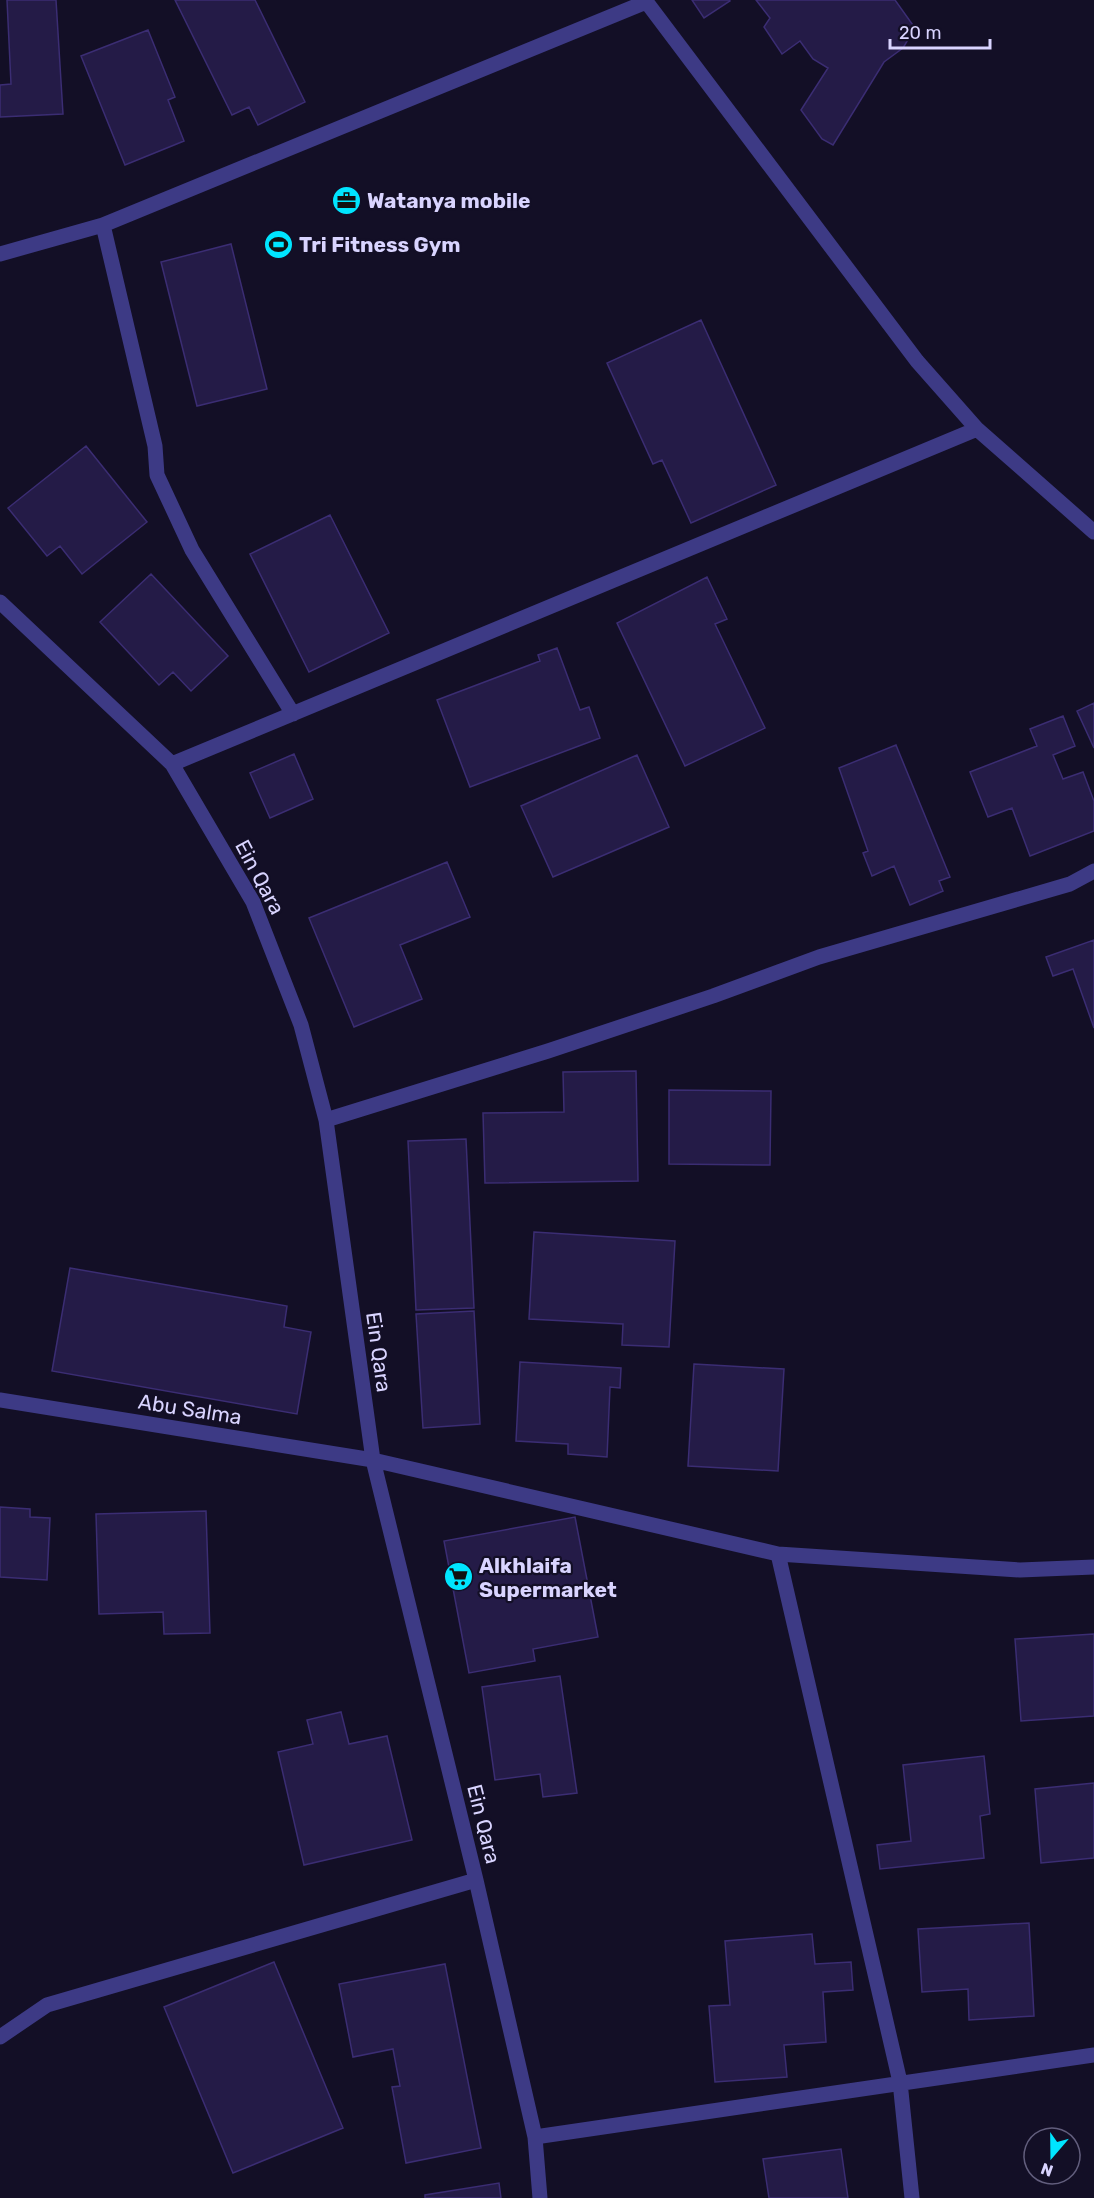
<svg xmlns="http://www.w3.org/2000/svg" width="1094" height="2198" font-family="Rubik,sans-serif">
<rect width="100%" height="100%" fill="#130f26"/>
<path fill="#241b47" stroke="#3b2d73" stroke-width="1.5" d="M7,0H56L63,114L0,117V85L11,84Z
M175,0H255L305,102L258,125L249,107L232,115Z
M692,0H729L730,1L704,18Z
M756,0H895L915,28L903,48L884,62L833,145L822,139L801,110L828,68L813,59L800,41L782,54L764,27L770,18Z
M148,30L175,97L168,100L184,141L125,165L81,56Z
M231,244L267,389L197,406L161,262Z
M701,320L776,485L691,523L662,460L653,464L607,363Z
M86,446L147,522L82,574L60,546L47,556L8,508Z
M330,515L389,633L309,672L250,554Z
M151,574L228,656L191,691L173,672L159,685L100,622Z
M707,577L727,619L715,624L765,728L685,766L617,623Z
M557,648L580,710L589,707L600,738L470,787L437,700L540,661L538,655Z
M1094,703V748L1077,711Z
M1063,716L1075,746L1053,755L1063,779L1083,772L1094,801V831L1030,856L1012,808L988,817L970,772L1037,746L1030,729Z
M896,745L950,877L939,881L943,891L910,905L894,866L872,876L863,853L868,851L839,768Z
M294,754L313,799L270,818L250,773Z
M637,755L669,827L553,877L521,806Z
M447,862L470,917L400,945L422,999L354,1027L309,918Z
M1094,940V1028L1073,969L1053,976L1046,957Z
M636,1071L638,1181L485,1183L483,1113L564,1112L563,1072Z
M669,1090L771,1091L770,1165L669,1164Z
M466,1139L474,1308L416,1310L408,1141Z
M534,1232L675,1241L669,1347L622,1345L623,1324L529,1319Z
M70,1268L287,1306L284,1327L311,1332L297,1414L52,1371Z
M474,1311L480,1424L423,1428L416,1314Z
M520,1362L621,1368L620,1388L610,1387L607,1457L568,1454V1444L516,1441Z
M694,1364L784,1369L778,1471L688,1466Z
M0,1507L30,1509V1517L50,1518L47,1580L0,1577Z
M206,1511L210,1633L164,1634L163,1612L99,1614L96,1514Z
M575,1517L598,1637L533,1649L535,1661L469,1673L444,1541Z
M1094,1634V1716L1021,1721L1015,1639Z
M560,1676L577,1793L543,1797L540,1774L495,1780L482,1687Z
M341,1712L349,1744L387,1736L412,1840L304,1865L278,1752L313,1744L307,1720Z
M984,1756L990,1814L980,1816L984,1858L880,1869L877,1845L911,1841L903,1765Z
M1094,1783V1858L1041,1863L1035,1789Z
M1029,1923L1034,2016L969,2020L968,1989L922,1992L918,1929Z
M812,1934L815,1964L851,1962L853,1990L823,1992L826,2042L784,2045L787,2077L715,2082L709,2006L730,2005L725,1941Z
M274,1962L343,2128L233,2173L164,2007Z
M445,1964L481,2148L406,2163L392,2087L400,2086L393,2049L353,2057L339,1984Z
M841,2149L848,2198H769L763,2159Z
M499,2183L501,2198H425V2195Z"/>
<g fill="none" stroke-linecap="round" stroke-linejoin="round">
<path stroke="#3d3a85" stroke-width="15" d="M645,0L917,361L977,429L1094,532
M103,225L155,446L157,475L192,550L293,714
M0,254L103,225L646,2
M0,602L172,764L253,902L301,1025L326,1120L373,1460L476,1880L535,2137L540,2198
M172,764L977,429
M326,1120L548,1051L713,996L819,957L1070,884L1094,871
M0,1400L373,1460L778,1554L1020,1570L1094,1567
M778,1554L900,2082L912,2198
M0,2037L47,2005L476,1880
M535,2137L1094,2055"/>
</g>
<defs>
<symbol id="office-disc" viewBox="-11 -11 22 22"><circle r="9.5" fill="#00e5ff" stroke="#130f26"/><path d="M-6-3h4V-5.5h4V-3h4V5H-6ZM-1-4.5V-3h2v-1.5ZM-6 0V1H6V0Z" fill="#111"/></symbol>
<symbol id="stadium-disc" viewBox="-11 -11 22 22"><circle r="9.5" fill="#00e5ff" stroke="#130f26"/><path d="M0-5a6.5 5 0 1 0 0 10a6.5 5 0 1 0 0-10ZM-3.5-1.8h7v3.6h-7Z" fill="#111"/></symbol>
<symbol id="supermarket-disc" viewBox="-11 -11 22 22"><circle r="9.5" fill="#00e5ff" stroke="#130f26"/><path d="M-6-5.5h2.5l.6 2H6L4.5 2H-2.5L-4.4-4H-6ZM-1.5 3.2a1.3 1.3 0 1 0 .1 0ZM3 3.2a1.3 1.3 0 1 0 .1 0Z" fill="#111"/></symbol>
</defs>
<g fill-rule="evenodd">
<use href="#office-disc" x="330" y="184" width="33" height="33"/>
<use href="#stadium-disc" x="262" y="228" width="33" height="33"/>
<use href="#supermarket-disc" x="442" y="1560" width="33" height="33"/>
</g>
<g text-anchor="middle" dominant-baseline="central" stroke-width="4.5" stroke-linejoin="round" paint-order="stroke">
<g font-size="21" font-weight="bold" fill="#d9d4ff" stroke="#130f26" text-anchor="start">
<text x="367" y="200">Watanya mobile</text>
<text x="299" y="244">Tri Fitness Gym</text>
<text x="479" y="1565">Alkhlaifa<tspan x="479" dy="24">Supermarket</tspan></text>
</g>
<g font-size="21" fill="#d9d4ff" stroke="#130f26">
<text transform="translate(260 877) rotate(62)">Ein Qara</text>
<text transform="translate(379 1352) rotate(82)">Ein Qara</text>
<text transform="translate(190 1409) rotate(9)">Abu Salma</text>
<text transform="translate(484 1824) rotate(76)">Ein Qara</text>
</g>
</g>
<g transform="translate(1052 2156) rotate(200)"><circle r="28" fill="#130f26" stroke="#625e7d" stroke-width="1.5"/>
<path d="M0-4.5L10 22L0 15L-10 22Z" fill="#00e5ff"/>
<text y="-9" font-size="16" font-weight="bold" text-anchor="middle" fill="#d9d4ff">N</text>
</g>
<path d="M890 39v9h100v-9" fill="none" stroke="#d9d4ff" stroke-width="3"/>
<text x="899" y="39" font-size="18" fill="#d9d4ff" stroke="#130f26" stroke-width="4.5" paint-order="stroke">20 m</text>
</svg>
